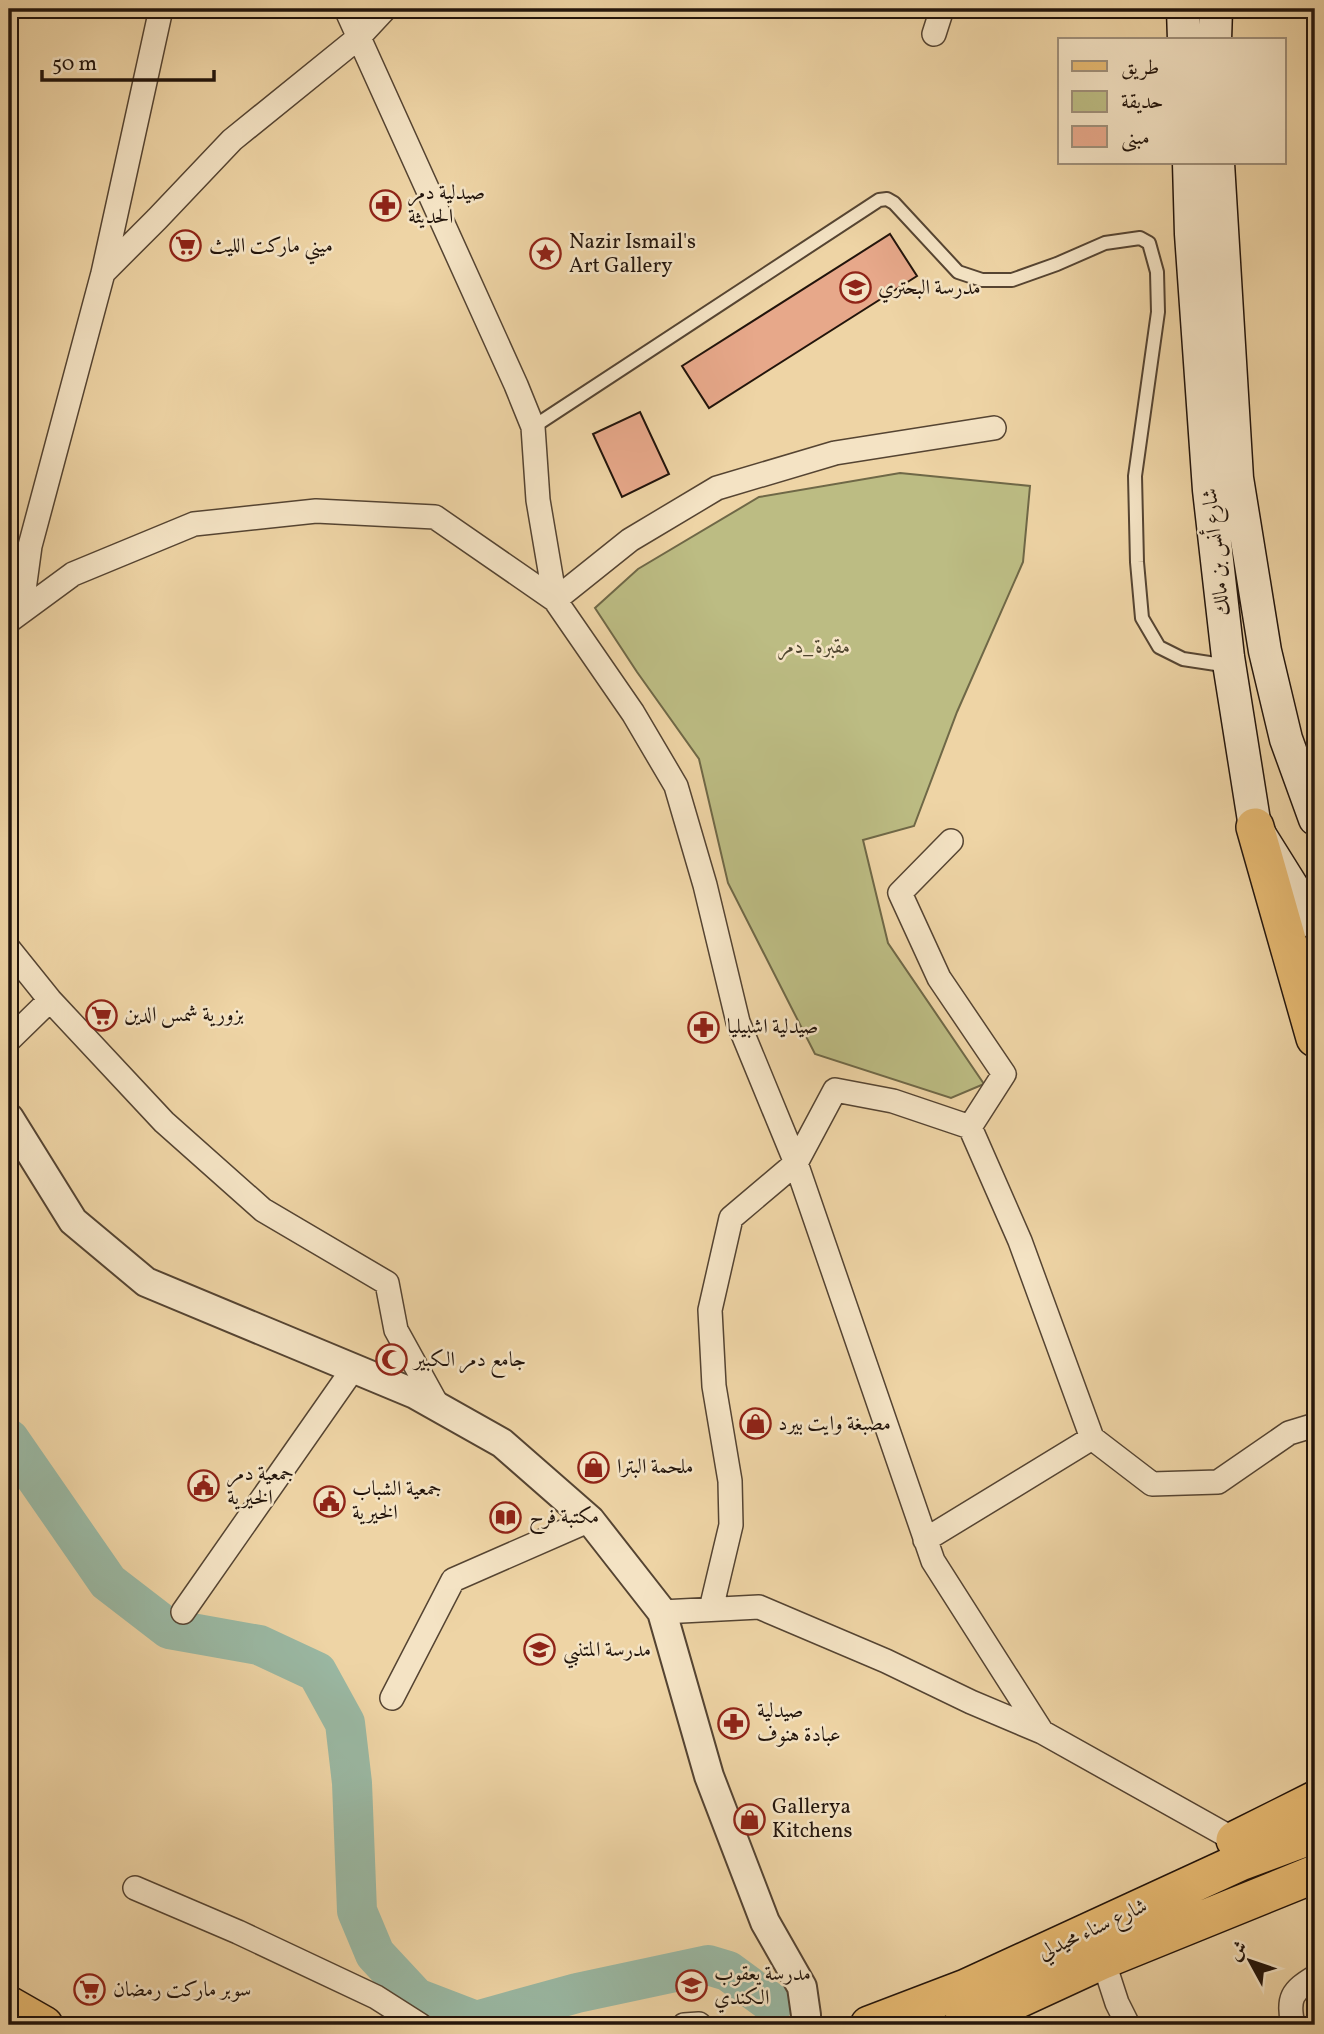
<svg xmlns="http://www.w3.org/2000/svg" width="1324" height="2034" font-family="Vollkorn,Amiri,serif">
<rect width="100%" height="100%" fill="#eed4a5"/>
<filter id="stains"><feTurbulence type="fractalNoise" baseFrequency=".00286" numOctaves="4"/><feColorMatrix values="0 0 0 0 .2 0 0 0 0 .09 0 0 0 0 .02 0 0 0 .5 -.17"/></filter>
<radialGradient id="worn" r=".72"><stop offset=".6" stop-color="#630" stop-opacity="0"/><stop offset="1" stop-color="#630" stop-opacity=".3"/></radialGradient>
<path fill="#bcbc83" stroke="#6f6847" stroke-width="2" d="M900,473L1030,486L1023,562L957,712L914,826L863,840L888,943L984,1084L951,1098L815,1054L728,883L699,759L637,672L595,608L638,569L759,497Z"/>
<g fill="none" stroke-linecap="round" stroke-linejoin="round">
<path stroke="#9ab8a3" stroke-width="40" d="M9,1439L108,1582L169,1629L259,1645L317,1672L345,1723L352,1783L357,1911L375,1954L416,1998L476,2021L577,1993L708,1965L728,1971L773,2004"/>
</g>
<path fill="#e7a88a" stroke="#22140b" stroke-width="2" d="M890,234L917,276L709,408L682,366Z
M640,412L669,474L622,497L593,434Z"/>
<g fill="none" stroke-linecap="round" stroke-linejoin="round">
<defs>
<path id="service" d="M533,427L879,200L887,199L894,203L958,272L982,280H1012L1057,264L1105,243L1140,238L1149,243L1157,272L1158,312L1135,476L1137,562L1142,618L1159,647L1183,659L1229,666"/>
<path id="minor" d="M346,9L516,385L533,427L538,500L555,600L633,713L676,786L705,885L738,1022L796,1163L933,1561L1042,1732
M934,34L942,9
M103,273L157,219L232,140L358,38L385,9
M21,612L30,546L103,273L161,9
M9,621L73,574L194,524L316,511L435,517L555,600L630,540L717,488L835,453L994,428
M9,949L50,1000L164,1122L263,1210L387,1283L396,1330L439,1408
M9,1040L50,1000
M970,1127L1020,1241L1092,1438
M925,1540L1092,1438L1152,1484L1218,1482L1289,1433L1312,1426L1315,1427
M711,1609L731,1525L730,1481L714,1386L710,1310L731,1218L796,1163L835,1090L893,1101L970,1127L1004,1074L939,978L900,893L951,841
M183,1612L353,1369
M662,1612L759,1607L886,1661L971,1702L1042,1732L1235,1840L1238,1853
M392,1698L453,1580L590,1520
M135,1888L238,1932L376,1997L420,2025
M1103,1960L1117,2003L1128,2025
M684,2025L699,2024L700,2025
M1293,2025C1287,1998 1292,1991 1315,1977"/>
<path id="tertiary" d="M9,1118L73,1221L146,1282L415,1394L502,1443L590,1520L662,1612L709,1776L765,1922L802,1987L806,2015L805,2025"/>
<path id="secondary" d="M1183,9L1184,40
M1215,40L1216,9
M1189,163L1191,234L1209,490L1228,657L1255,827L1315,923
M1218,163L1237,478L1265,651L1286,739L1315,819"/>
<path id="primary" d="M1255,827L1315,1038
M1235,1840L1315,1800
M9,2005L44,2025
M869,2025L966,1988L1240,1862L1315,1834
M962,2025L1103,1960L1315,1874"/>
</defs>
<use href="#service" stroke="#554432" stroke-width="16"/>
<use href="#minor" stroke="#554432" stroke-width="26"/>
<use href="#tertiary" stroke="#554432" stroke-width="32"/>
<use href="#secondary" stroke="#22140b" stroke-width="35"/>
<use href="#primary" stroke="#22140b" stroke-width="40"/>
<use href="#service" stroke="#f4e3c4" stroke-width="12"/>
<use href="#minor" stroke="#f4e3c4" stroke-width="23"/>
<use href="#tertiary" stroke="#f4e3c4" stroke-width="28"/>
<use href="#secondary" stroke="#f4e3c4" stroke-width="32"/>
<use href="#primary" stroke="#e7ba72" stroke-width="37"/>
</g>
<defs>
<symbol id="pharmacy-ring" viewBox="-11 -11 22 22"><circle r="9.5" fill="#f4e3c4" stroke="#8f2418" stroke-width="1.5"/><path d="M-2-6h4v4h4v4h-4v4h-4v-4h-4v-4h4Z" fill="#8f2418"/></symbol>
<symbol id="supermarket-ring" viewBox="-11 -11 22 22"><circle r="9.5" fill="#f4e3c4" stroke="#8f2418" stroke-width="1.5"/><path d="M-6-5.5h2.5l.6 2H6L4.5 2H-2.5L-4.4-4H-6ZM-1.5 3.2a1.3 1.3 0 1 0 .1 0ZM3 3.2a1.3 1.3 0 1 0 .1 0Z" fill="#8f2418"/></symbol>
<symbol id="sight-ring" viewBox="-11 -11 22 22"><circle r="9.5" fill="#f4e3c4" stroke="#8f2418" stroke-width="1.5"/><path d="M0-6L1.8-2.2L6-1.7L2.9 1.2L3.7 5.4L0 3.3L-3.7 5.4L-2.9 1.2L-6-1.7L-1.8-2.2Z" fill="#8f2418"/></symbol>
<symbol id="school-ring" viewBox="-11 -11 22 22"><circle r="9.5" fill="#f4e3c4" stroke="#8f2418" stroke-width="1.5"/><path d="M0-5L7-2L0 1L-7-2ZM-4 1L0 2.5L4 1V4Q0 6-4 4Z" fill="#8f2418"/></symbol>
<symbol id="mosque-ring" viewBox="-11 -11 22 22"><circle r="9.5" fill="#f4e3c4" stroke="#8f2418" stroke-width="1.5"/><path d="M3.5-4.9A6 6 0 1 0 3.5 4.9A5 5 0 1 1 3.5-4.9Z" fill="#8f2418"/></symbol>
<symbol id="shop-ring" viewBox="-11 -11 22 22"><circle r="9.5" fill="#f4e3c4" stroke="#8f2418" stroke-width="1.5"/><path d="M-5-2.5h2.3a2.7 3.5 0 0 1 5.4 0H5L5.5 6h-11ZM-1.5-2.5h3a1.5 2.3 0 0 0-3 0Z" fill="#8f2418"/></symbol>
<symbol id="civic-ring" viewBox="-11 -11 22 22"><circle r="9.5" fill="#f4e3c4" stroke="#8f2418" stroke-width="1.5"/><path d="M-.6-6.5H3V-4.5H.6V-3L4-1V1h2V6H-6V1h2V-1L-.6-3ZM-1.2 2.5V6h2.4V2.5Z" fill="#8f2418"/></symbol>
<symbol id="library-ring" viewBox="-11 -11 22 22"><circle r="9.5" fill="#f4e3c4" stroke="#8f2418" stroke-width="1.5"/><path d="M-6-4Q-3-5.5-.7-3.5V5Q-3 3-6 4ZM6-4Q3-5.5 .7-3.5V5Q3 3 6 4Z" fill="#8f2418"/></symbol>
</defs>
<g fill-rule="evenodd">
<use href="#pharmacy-ring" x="368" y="188" width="35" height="35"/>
<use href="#supermarket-ring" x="168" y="228" width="35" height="35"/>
<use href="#sight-ring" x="528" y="236" width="35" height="35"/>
<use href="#school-ring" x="838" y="270" width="35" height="35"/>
<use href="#supermarket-ring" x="84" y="998" width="35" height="35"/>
<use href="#pharmacy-ring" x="686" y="1010" width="35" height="35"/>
<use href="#mosque-ring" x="374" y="1342" width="35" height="35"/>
<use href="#shop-ring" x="738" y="1406" width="35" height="35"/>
<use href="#shop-ring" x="576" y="1450" width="35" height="35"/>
<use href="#civic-ring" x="186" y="1468" width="35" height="35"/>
<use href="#civic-ring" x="312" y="1484" width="35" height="35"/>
<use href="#library-ring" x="488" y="1500" width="35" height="35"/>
<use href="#school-ring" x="522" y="1632" width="35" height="35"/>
<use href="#pharmacy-ring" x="716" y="1706" width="35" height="35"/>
<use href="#shop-ring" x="732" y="1802" width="35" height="35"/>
<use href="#school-ring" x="674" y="1968" width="35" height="35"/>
<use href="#supermarket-ring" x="72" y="1972" width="35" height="35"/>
</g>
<g text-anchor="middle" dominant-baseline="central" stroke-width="5" stroke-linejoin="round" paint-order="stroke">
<g font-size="21" fill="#22140b" stroke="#f4e3c4" text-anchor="start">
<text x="408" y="193">صيدلية دمر<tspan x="408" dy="24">الحديثة</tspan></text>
<text x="569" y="242">Nazir Ismail's<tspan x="569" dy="24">Art Gallery</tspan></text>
<text x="209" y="246">ميني ماركت الليث</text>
<text x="878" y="288">مدرسة البحتري</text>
<text x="124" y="1015">بزورية شمس الدين</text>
<text x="727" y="1027">صيدلية اشبيليا</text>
<text x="414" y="1360">جامع دمر الكبير</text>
<text x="778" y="1424">مصبغة وايت بيرد</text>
<text x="617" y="1467">ملحمة البترا</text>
<text x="227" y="1474">جمعية دمر<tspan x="227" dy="24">الخيرية</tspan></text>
<text x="352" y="1489">جمعية الشباب<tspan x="352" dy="24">الخيرية</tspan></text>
<text x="529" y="1517">مكتبة فرح</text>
<text x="563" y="1650">مدرسة المتنبي</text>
<text x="757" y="1711">صيدلية<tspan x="757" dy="24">عبادة هنوف</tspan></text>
<text x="772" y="1807">Gallerya<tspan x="772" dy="24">Kitchens</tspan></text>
<text x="714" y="1974">مدرسة يعقوب<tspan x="714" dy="24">الكندي</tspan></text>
<text x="113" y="1990">سوبر ماركت رمضان</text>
</g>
<g font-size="21" fill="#22140b" stroke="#f4e3c4">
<text transform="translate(1217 552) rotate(-96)">شارع أنس بن مالك</text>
<text transform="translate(1093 1930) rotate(-25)">شارع سناء محيدلي</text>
</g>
<g font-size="21" font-style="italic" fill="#50462f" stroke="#f4e3c4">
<text x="814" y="647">مقبرة_دمر</text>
</g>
</g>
<rect width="1324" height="2034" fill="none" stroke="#eed4a5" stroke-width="35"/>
<rect x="10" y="10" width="1303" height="2013" fill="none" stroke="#22140b" stroke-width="3.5"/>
<rect x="18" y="18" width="1289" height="1999" fill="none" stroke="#22140b" stroke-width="2"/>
<rect x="1058" y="38" width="228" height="126" fill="#f4e3c4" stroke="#a0907a" stroke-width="2"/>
<rect x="1072" y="61" width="35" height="10" fill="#e7ba72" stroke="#a0907a" stroke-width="2"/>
<text x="1121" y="74" font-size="21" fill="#22140b">طريق</text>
<rect x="1072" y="91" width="35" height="21" fill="#bcbc83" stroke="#a0907a" stroke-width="2"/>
<text x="1121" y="108" font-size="21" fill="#22140b">حديقة</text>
<rect x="1072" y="126" width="35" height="21" fill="#e7a88a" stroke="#a0907a" stroke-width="2"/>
<text x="1121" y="144" font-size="21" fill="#22140b">مبنى</text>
<g transform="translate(1250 1961) rotate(310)" stroke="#f4e3c4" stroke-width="5" paint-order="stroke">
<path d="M0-5L12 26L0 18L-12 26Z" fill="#22140b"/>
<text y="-10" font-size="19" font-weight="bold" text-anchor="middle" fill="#22140b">ش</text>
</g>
<path d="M42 70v10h172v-10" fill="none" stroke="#22140b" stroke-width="3.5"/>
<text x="52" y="70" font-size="21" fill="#22140b" stroke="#f4e3c4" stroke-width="5" paint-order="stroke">50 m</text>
<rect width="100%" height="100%" filter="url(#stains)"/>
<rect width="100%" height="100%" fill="url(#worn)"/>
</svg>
